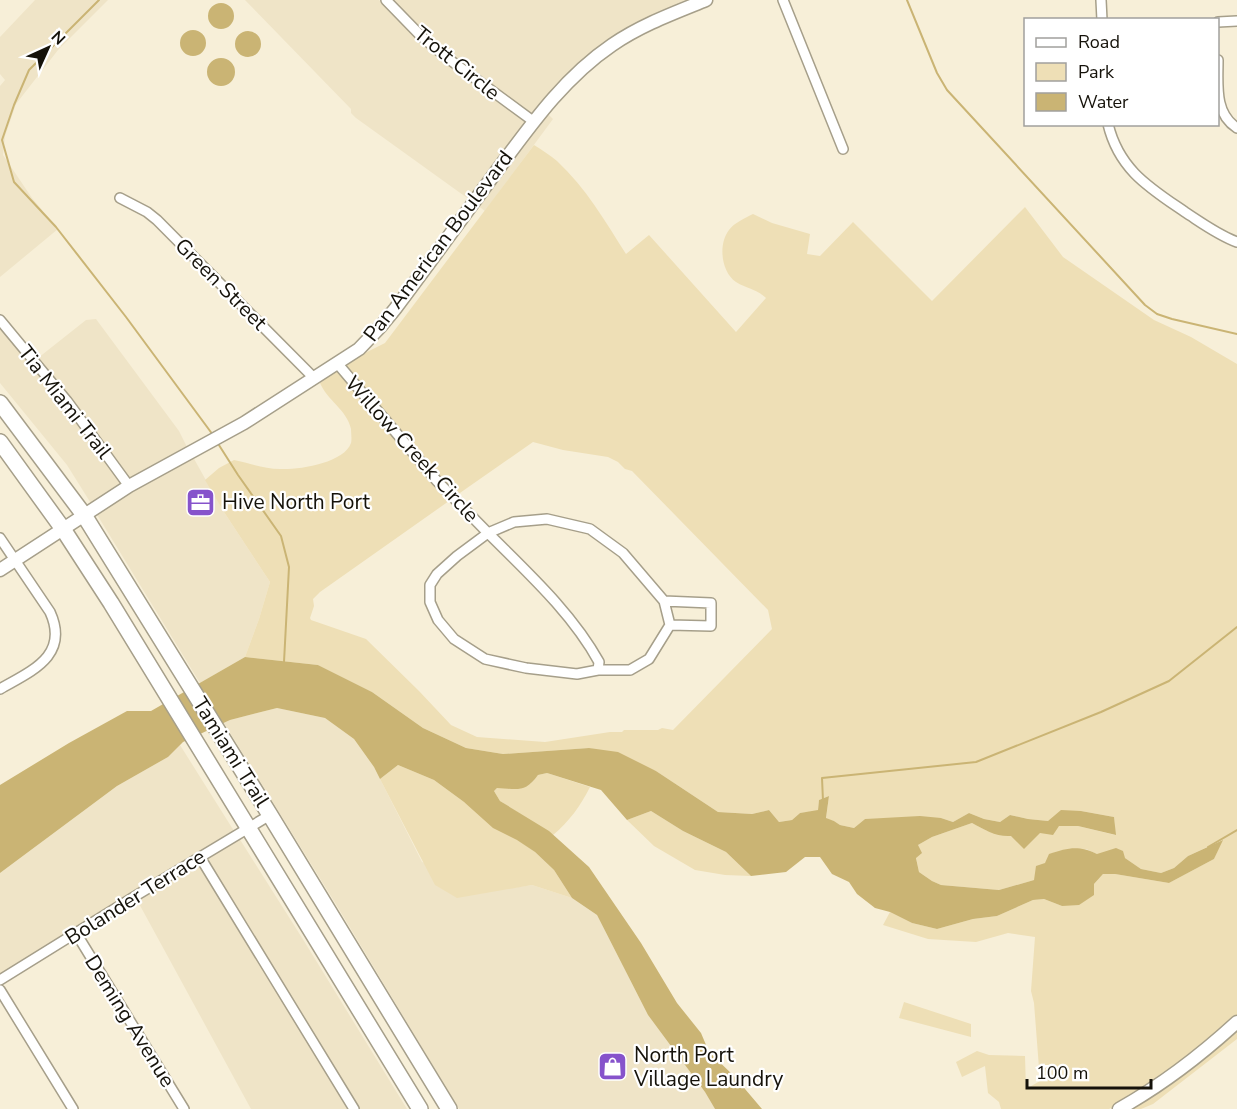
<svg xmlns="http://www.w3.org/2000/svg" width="1237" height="1109" font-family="'Nunito Sans',sans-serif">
<rect width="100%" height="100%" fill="#f7efd8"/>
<path fill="#efe4c7" d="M35,0H108L58,50L16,104L5,136L3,155L32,198L58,229L0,277V86L5,80L0,74V37Z
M245,0H379L417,39L443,61L527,122L470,200L356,118L351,113V109Z
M392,0H694L658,15L533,115L449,53L424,32Z
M546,112L553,119L485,211L477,205Z
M96,319L179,431L188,449L131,480L70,398L38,358L86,320Z
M0,327L63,404L122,485L92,505L67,465L0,383Z
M193,457L222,509L270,582L259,619L245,657L200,683L96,513L131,490Z
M277,708L325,718L354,739L374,767L422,862L504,889L532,885L572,898L597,915L648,1015L705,1092L715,1109H459L337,906L224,723L230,720Z
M180,745L234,831L0,975V873L117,786L168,757Z
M239,838L304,941L407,1109H360L206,858Z
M198,863L349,1109H251L137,900Z"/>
<path fill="#eedfb6" d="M534,145C542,150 550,155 557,161C586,188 605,221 626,254L649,235L736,332L766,298C755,288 747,289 736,282C721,272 718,244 729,230C734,223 745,218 753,214L772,223L810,234L807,254L820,256L853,222L932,301L1025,207L1063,257L1154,320L1191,337L1237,364V1016L1207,1043L1140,1092L1109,1109H1001L999,1102L988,1093L985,1066L962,1077L956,1062L977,1051L989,1055L1025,1056L1026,1089L1040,1081L1034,1003L1031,991L1035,937L1008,933L976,942L928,939L883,925L890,912L912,923L937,929L973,919L997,916L1033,900L1044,899L1062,906L1094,884L1103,874H1115L1169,883L1214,859L1222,840L1188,856L1174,868L1161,873L1141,869L1125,858L1097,854L1086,849L1045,863L1034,880L999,890L941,885L932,881L919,872L916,857L918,845L932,837L972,823L987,831L1040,833L1059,826H1078L1115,835L1114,817L1081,811L1048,821L1028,819L1010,815L1000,822L984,819L969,813L953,822L941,818L865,819L854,828L840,825L834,821L826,819L829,796L819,800L818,811L800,813L792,820L779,822L769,810L752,814L718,812L656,771L589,748L503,754L466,748L423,728L372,692L318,665L245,657L259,619L270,582L222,509L205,480L219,468L234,460C249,463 264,469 280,469C299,470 344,463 351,443C352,440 351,432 351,429C347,410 327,400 320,383L337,370L433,484L449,501L320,592L313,599L314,606L310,618L311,620L366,639L419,691L451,725L477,737L545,742L610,732H622L624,730H658L662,728L673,730L772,629L768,610L632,471L625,469L618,462L608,457L563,450L533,442L457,495L440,478L344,365L351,360L385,343Z
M398,765L434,780L464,802L535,852L554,870L572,898L532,885L457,898L435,885L380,779Z
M547,773L590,787C581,805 569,822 553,835L500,801L494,791L498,787C517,790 525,792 538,775Z
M651,811L683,831L726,852L751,876L725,875L695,870L654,846L627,820Z
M904,1002L971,1024V1037L899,1018Z
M1237,1028V1039L1153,1104L1141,1109H1127Z"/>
<path fill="#cab474" d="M208 16a13 13 0 1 1 26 0a13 13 0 1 1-26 0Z
M180 43a13 13 0 1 1 26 0a13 13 0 1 1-26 0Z
M235 44a13 13 0 1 1 26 0a13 13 0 1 1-26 0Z
M207 72a14 14 0 1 1 28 0a14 14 0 1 1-28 0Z
M245,657L318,665L372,692L423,728L466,748L503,754L589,748L618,752L656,771L718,812L752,814L769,810L779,822L792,820L800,813L818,810L819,800L829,796L826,818L834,821L840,825L854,828L865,819L920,816L941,818L953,822L969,813L984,819L1000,822L1010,815L1028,819L1048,821L1061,810L1081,811L1114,817L1116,835L1078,826H1059L1053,835L1040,833L1024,849L1011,836C996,837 985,830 972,823L932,837L918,845L922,853L916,858L919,872L932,881L941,885L999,890L1034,880L1036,866L1045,863L1049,854C1068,848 1078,845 1097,854L1116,848L1123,851L1125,858L1141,869L1161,873L1174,868L1188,856L1223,840L1214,859L1169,883L1115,874H1103L1094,884V895L1079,905L1062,906L1044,899L1033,900L997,916L973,919L937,929L912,923L890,912L875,908L857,894L849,882L832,874L820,857H805L786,872L751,876L726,852L683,831L651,811L627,820L601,790L547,773L538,775C525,793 518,789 497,788L494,791L500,801L549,831L589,867L641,943L677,1003L701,1033L709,1052L734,1076L762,1109H715L705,1092L648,1015L597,915L572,898L554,870L535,852L517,840L493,828L464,802L434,780L398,765L380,779L374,767L354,739L325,718L277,708L230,720L183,742L168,757L117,786L0,873V785L69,743L127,711H151Z"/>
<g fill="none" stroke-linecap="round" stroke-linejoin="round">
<path stroke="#cab474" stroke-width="2" d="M99,0L29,70L14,105L2,140L14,182L56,227L126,317L213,435
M907,0L937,73L947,90L1145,305L1157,314L1172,319L1237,334
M217,442L238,475L281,536L289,567L284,662
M823,801L822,778L976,762L1101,712L1169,681L1237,627
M1208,847L1237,830"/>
<defs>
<path id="minor" d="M386,0L421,36L446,57L533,121
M783,0L843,149
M1101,0L1102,20
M1218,22L1237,21
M1218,60C1218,85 1214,113 1237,128
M1108,124C1119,170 1150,188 1185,212C1202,223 1218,235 1237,242
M120,198L147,212L157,220L314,378
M0,320L67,401L129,486
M337,363L437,481L488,533L514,522L547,519L590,529L623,553L664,601L670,625L649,659L630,670H598
M488,533C528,573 572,613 599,662L598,670L577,674L526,668L485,659L454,639L438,620L430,602V585L437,574L457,556Z
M0,538L50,612C70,656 31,671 0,689
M664,601L711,603V626L670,625
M200,857L354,1109
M76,933L184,1109
M0,980L137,895L270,815
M0,990L73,1109"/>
<path id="tertiary" d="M0,570L129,486L244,423L359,349L381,326L395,309C428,265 460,221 493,176C528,129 562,79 612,45C641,25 674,13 706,0
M1119,1109C1162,1085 1201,1055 1237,1022"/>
<path id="primary" d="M0,403L84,515L270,815L449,1109
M0,442L63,529L111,603L420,1109"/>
</defs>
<use href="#minor" stroke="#a69f8a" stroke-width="12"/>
<use href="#tertiary" stroke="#a69f8a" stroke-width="15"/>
<use href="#primary" stroke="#a69f8a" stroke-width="18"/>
<use href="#minor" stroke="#fff" stroke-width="9"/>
<use href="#tertiary" stroke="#fff" stroke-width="12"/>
<use href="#primary" stroke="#fff" stroke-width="15"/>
</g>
<defs>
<symbol id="office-square" viewBox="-11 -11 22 22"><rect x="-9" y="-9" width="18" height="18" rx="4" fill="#8653cb" stroke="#fff"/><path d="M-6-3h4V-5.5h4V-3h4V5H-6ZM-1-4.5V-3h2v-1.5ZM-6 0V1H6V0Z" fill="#fff"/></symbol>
<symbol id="shop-square" viewBox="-11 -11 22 22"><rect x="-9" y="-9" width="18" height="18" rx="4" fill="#8653cb" stroke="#fff"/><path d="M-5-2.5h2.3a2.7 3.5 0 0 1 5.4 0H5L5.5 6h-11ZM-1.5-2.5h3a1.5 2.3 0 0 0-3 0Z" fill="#fff"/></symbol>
</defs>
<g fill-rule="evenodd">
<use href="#office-square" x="184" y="486" width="33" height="33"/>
<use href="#shop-square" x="596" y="1050" width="33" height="33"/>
</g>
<g text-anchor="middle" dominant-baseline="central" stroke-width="4.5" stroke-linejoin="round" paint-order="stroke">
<g font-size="21" fill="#15120a" stroke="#fff">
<text transform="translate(457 63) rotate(39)">Trott Circle</text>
<text transform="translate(438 246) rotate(-53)">Pan American Boulevard</text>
<text transform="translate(221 284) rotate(45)">Green Street</text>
<text transform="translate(65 402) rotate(52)">Tia Miami Trail</text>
<text transform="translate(412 449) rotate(48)">Willow Creek Circle</text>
<text transform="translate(231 752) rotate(58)">Tamiami Trail</text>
<text transform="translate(135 897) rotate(-32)">Bolander Terrace</text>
<text transform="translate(130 1021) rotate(58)">Deming Avenue</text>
</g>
<g font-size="21" fill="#15120a" stroke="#fff" text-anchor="start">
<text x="222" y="502">Hive North Port</text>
<text x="634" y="1055">North Port<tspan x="634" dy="24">Village Laundry</tspan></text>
</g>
</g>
<rect x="1024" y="18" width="195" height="108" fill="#ffffff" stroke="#a1a09d" stroke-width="1.5"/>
<rect x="1036" y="38" width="30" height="9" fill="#ffffff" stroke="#a1a09d" stroke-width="1.5"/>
<text x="1078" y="48" font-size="18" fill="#15120a">Road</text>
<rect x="1036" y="63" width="30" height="18" fill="#eedfb6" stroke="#a1a09d" stroke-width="1.5"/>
<text x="1078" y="78" font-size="18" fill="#15120a">Park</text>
<rect x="1036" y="93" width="30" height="18" fill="#cab474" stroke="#a1a09d" stroke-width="1.5"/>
<text x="1078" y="108" font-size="18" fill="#15120a">Water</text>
<g transform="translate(48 48) rotate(45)" stroke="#ffffff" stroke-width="4.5" paint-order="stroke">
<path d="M0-4.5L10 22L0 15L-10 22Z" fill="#15120a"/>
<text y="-9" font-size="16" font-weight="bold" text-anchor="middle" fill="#15120a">N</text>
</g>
<path d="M1027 1079v9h124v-9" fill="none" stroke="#15120a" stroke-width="3"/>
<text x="1036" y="1079" font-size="18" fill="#15120a" stroke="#ffffff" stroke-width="4.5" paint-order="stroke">100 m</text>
</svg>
